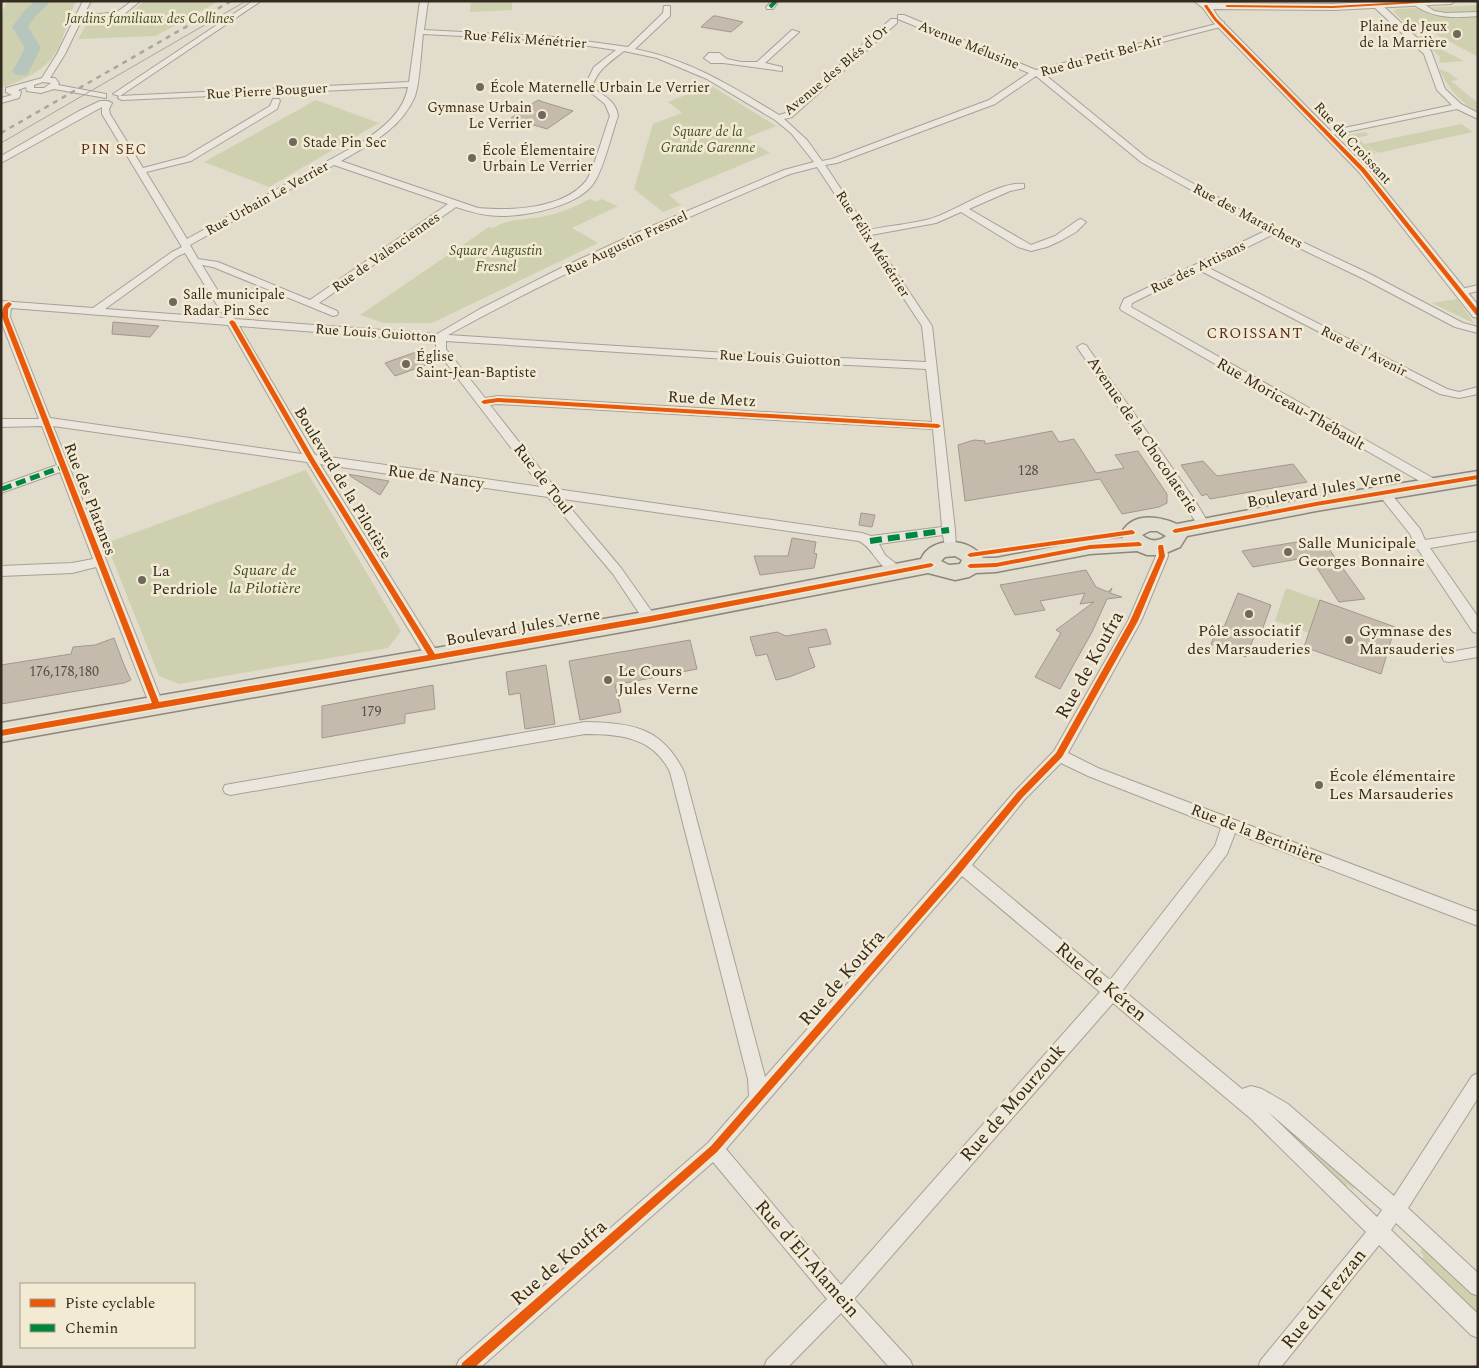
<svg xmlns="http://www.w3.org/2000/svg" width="1479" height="1368" font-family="Spectral,serif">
<rect width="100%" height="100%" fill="#e2dccc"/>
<path fill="#cfd0b0" d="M8,1H76C68,17 65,37 56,52C45,71 21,81 1,88V13Z
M144,1H219L156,36L78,39L89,20L113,18L131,13Z
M471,1H512V10L470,12Z
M1478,5V57L1419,25L1409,27L1393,11L1398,9Z
M1417,36H1422L1439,45L1435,46L1464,61L1439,63L1440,57Z
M1439,69L1448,72L1458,80L1451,81L1478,103V112C1459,102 1448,87 1439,69Z
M710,85L776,126L746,138L770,153L669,195L681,205L663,212L634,189L653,124L682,113L668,102Z
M316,100L379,123L269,187L204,162Z
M1461,124L1473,132L1378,153L1365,144Z
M1365,132L1369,135L1357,138L1376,153L1362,156L1346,141L1348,135Z
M590,199L597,202L601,199L618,206L572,228L598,243L432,323H384L360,315L489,227L493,228C508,218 528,220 546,216C562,213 575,206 590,199Z
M1457,299L1475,324L1432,303Z
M306,470L401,631L388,648L179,684L159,676L106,543Z
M1286,588L1320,600L1309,633L1275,621Z
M1277,1116L1355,1186L1353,1189L1347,1184L1345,1187L1275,1119Z
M1423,1248L1478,1293V1316L1421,1260L1424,1256L1420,1252Z"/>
<path fill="#b7c6bd" d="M25,27C39,44 42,51 28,70L12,71L27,48L15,28Z"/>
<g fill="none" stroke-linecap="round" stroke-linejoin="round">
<path fill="#b7c6bd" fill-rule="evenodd" d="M35,1H51L35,17L28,27L41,48L27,75H15L13,71L25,48L12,27L24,11Z"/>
</g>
<path fill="#c5bbad" stroke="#a1988c" d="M713,16H716L743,22L731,32L701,27Z
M538,100L543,102L573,111L547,129L511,118Z
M113,322L159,326L150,337L112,334Z
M416,352L426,365L395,376L385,363Z
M1052,431L1059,442L1074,439L1096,473L1124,468L1115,455L1138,451L1167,494V503L1159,507L1122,514L1100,479L965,501L958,445L974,440L985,441V444Z
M1203,461L1217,476L1293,464L1307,482L1210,499L1207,494L1202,496L1181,465Z
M347,474L389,481L380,495Z
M861,513L875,515L872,527L859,525Z
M792,538L816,542L814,553L817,554L814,568L760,575L754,556H788Z
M1321,538L1365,599L1339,602L1310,557L1253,567L1242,551Z
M1086,570L1096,587L1108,592L1112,588L1110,593L1122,597L1107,599L1092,632L1060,689L1035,677L1061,633L1056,630L1094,602L1080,604L1085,593L1040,601L1045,610L1015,615L1000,585Z
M1238,593L1271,605L1260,636L1255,634L1246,657L1211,644L1219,625L1224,627Z
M1320,600L1395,627L1381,674L1304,647Z
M826,629L831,644L808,648L815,667L789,677L776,680L767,654L756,656L750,637L777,632L786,636Z
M114,638L124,665L131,680L124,683L1,704V665L71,654L73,647L95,645Z
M690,640L697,669L615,685L621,712L580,720L569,661Z
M546,665L555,724L525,729L520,693L509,695L506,672Z
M433,685L435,709L405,714V723L322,738V706Z"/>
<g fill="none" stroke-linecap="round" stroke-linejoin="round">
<defs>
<path id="minor" d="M83,1H91L83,16L117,12L132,1H140L122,16L81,21L65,54L50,78H55L59,83L58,85L106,94V98L54,89L41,93L27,91L26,87L18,90L21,92L19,98L1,103V98L12,95L6,92V88L42,78L57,54ZM43,82L51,83L44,88H34V85Z
M253,1H261L120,96L113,94Z
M420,1H428L424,30L555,37L628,47L663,13L664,6H670V16L635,49C691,60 731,86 779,115L786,113L891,19H897V23L792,117L784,119L807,140L822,161L832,159L989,100L1029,73L898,19V15H904L1036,70L1224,22V26L1043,73L1147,158L1275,229L1372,275L1463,323L1478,327V333L1455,327L1364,279L1272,235L1207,267L1447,389L1459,392L1478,387V394L1459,398L1440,394L1199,270L1132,303L1131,307L1438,481L1440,484L1434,488L1430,487L1121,310L1120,308L1124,299L1265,231L1141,162L1036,76L995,104L837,163L825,165L868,230C888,226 910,224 930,219C954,212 1001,180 1024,184V188L1010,191L969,209L1031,245L1055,236L1078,220L1081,219L1086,222L1076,232L1062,240L1047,247L1031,251L1018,247L961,212L936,223L871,235L932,326L955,530L956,549L954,552H946L943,535L879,544L885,555L905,571L903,574L899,576C877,569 874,548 859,541L563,499L621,568L655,616L657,619L655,622H645L613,574L548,497L320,464L438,653L440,657L438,661L433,662L428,661L307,462L53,426L163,704L161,708L156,710L151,708L96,567L72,573L1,576V566L72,563L93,559L60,472L1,493V485L57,465L42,426L1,427V419H39L1,321V301L93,308L172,252L182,247L102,114V107L1,163V156L79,111L100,101H108L112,103L109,109L110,114L143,168L185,157L270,106L273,99H279L280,101L277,109L191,161L146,172L187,239L362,142C382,129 404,112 408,87L122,100L118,98L119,96L409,82ZM423,34L555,41L616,50L594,67L584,87L605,104L610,116C605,129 593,172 586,181C563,209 512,211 478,208L341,161C369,145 402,128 415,96C420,82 421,51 423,34ZM624,51L657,58L707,79L775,120L791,133L814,162L784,170L652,226L565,266L480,309L437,334L235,319L202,265L213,267L333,316L337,315L338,313L337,311L319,303L456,207C471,212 485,216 501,216C527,216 581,206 595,181C604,167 612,133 618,116C616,100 603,96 592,87C598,69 610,62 624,51ZM334,165L448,204L310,300L218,262L198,259L190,245ZM817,167L922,326L926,362L711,352L448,335C558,274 673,223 790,174ZM185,253L225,318L105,309L178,256ZM11,308L228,325L302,454L50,418L10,317ZM239,326L435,341L437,351L541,487L315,455ZM446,341L711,358L926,369L932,422L498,396L485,398L446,349ZM498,404L933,429L942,527L871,536L862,533L556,489L490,405Z
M772,1H779L773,9H767L766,7Z
M1414,1H1420L1434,11L1446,13L1478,12V16C1454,18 1435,19 1414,5Z
M1374,3H1380L1431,51L1445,89L1461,104L1478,113V119L1457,109L1327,136V132L1330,131L1452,105L1437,90L1424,54L1374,7Z
M792,30L799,32L765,63L782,67V71L723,63H711L704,58L709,53H719L727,59L741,62H757Z
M1478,285V291L1461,295L1456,292L1457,290Z
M1082,344L1086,345L1194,499L1209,524L1207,527H1199L1185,505L1077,347Z
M1383,488L1387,489L1420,529L1425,540L1478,532V540L1430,548L1478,617V633L1473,632L1417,548L1410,534L1379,495L1377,492Z
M1161,543L1167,547L1168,556L1141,621L1068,753L1098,768L1478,912V926L1235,833L1227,854L1123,990L1242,1089L1251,1086L1262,1089L1288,1104L1394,1196L1472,1076L1478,1073V1098L1408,1208L1478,1273V1296L1471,1293L1396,1223L1391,1230L1478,1314V1338L1471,1335L1379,1245L1281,1367H1258L1261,1360L1366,1232L1250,1118L1113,1003L854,1299L910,1360L913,1367H889L841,1313L788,1367H764L767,1360L827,1299L713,1162L481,1367H456L459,1360L708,1143L749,1096L748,1079L670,772C653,737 620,734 585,734L230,795L225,793L223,789L225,785L585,722C632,723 662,727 684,772L765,1077L945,873L1015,791L1054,751L1128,621L1156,556L1155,547ZM1061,763L1088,776L1221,828L1215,846L1110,980L972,865L1025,799ZM962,876L1100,992L841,1285L726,1149ZM1267,1111L1382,1210L1377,1217Z
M1478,647V657L1449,662L1444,661L1442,657L1444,653Z"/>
<path id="tertiary" d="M1194,1H1205L1208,3L1333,4L1391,1H1455L1451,4L1333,10L1213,9L1218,17L1367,168L1478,305V318L1473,317L1359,172L1212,21L1203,8Z"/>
<path id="primary" d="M1478,471V484L1316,511L1187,536L1180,547L1161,555H1147L1137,551L1090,554L996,572L976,573L969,577L955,580L928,573L650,627L1,742V723L650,611L921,559C931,536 970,537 983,558H996L1090,540L1123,538L1122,532C1133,512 1159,516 1177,524L1316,497ZM1150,531H1157L1166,536C1158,542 1150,542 1142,535ZM955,556L962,560L960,564L949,565L941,561L945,557Z"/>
</defs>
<use href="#minor" stroke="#a7a195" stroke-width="2"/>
<use href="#tertiary" stroke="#a7a195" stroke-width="2"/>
<use href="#primary" stroke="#8c867c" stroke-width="3"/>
<use href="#minor" fill="#eae6dd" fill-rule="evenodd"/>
<use href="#tertiary" fill="#eae6dd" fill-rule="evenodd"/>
<use href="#primary" fill="#e1ddcf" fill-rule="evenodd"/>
<path stroke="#a9a69e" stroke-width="1" d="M1,143L246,1"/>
<path stroke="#a9a69e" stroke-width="2.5" stroke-dasharray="5 5" stroke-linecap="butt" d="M1,133L231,1"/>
<path stroke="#00873e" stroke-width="4" stroke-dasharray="8 4" stroke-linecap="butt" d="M770,7L776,1"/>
<path stroke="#00873e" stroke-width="5" stroke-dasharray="10 5" stroke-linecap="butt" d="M2,489L62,467"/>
<path stroke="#00873e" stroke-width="6" stroke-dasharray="12 6" stroke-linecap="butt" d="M870,541L949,530"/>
<defs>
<path id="cycleway" d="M1423,1H1453L1333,8L1227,7L1225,6L1227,5L1333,6Z
M1205,5H1207L1216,18L1365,169L1478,310V316L1476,315L1361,171L1214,20L1204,6Z
M9,302L12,304L8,309V317L159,702L428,655L308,459L229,322L232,320L235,322L314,459L435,654L650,616L931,563L934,565L931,567L650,622L1,736V730L152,703L2,317C2,311 2,305 9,302Z
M498,398L938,424L941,426L938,428L498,402L484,404L481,402L484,400Z
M1478,475V479L1316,506L1175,533L1172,531L1175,529L1316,502Z
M1132,530L1135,532L1134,534L970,557L967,555L970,553Z
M1139,542L1142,544L1141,546L1090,549L996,567L970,568L967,566L970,564L996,563L1090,545Z
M1159,545H1163L1165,556L1138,621L1062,757L1023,797L954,881L717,1152L475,1367H461L462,1363L711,1146L948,875L1017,793L1056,753L1130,621L1159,556L1158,547Z"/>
</defs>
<use href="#cycleway" stroke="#f2ead3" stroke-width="3"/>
<use href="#cycleway" fill="#e8590c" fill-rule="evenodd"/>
</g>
<g fill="#71685c" stroke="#f2ead3" stroke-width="2">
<circle cx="1457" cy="34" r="5"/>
<circle cx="480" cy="87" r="5"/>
<circle cx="542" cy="115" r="5"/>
<circle cx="293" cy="142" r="5"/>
<circle cx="472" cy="158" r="5"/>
<circle cx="173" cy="302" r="5"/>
<circle cx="406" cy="364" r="5"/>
<circle cx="1288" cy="552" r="5"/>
<circle cx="142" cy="580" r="5"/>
<circle cx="1249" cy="614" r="5"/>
<circle cx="1349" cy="640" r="5"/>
<circle cx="608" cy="680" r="5"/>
<circle cx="1319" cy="785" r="5"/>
</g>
<g text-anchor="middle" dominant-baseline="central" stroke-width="5" stroke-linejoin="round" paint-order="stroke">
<g font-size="14" font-style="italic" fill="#434e27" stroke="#f2ead3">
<text x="150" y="18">Jardins familiaux des Collines</text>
<text x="708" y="131">Square de la<tspan x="708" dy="16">Grande Garenne</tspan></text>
<text x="496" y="250">Square Augustin<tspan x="496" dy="16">Fresnel</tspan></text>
</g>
<g font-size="14" fill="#342a1f" stroke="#f2ead3" text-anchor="start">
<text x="1447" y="26" text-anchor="end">Plaine de Jeux<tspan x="1447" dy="16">de la Marrière</tspan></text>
<text x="490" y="87">École Maternelle Urbain Le Verrier</text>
<text x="532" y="107" text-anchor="end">Gymnase Urbain<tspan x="532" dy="16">Le Verrier</tspan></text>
<text x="303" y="142">Stade Pin Sec</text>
<text x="482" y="150">École Élementaire<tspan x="482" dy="16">Urbain Le Verrier</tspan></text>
<text x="183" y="294">Salle municipale<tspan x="183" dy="16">Radar Pin Sec</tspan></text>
<text x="416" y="356">Église<tspan x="416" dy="16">Saint-Jean-Baptiste</tspan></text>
</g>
<g font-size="14" fill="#342a1f" stroke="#f2ead3">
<text transform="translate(525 39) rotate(4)">Rue Félix Ménétrier</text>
<text transform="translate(969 45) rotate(22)">Avenue Mélusine</text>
<text transform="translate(1101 56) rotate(-15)">Rue du Petit Bel-Air</text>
<text transform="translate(836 70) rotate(-40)">Avenue des Blés d'Or</text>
<text transform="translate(267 91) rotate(-3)">Rue Pierre Bouguer</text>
<text transform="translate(1353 143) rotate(47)">Rue du Croissant</text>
<text transform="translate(267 198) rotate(-29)">Rue Urbain Le Verrier</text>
<text transform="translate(1248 216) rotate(28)">Rue des Maraîchers</text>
<text transform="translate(626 243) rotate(-25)">Rue Augustin Fresnel</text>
<text transform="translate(873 244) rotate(57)">Rue Félix Ménétrier</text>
<text transform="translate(386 252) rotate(-35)">Rue de Valenciennes</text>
<text transform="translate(1198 267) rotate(-26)">Rue des Artisans</text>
<text transform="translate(376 333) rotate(4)">Rue Louis Guiotton</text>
<text transform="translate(1364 351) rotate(27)">Rue de l'Avenir</text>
<text transform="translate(780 358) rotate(3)">Rue Louis Guiotton</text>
</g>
<g font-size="14" fill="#584e42">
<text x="1028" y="470">128</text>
<text x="64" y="671">176,178,180</text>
<text x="371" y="711">179</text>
</g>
<g font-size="15" letter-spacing="1" fill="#5c3122" stroke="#f2ead3">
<text x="114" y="149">PIN SEC</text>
<text x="1255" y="333">CROISSANT</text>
</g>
<g font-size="16" fill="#342a1f" stroke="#f2ead3">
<text transform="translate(712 399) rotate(3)">Rue de Metz</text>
<text transform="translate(1291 404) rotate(30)">Rue Moriceau-Thébault</text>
<text transform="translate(1143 435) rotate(56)">Avenue de la Chocolaterie</text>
<text transform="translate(436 477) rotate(8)">Rue de Nancy</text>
<text transform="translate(543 479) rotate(52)">Rue de Toul</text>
<text transform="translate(343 483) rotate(59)">Boulevard de la Pilotière</text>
<text transform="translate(1324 489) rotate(-10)">Boulevard Jules Verne</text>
<text transform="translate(90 499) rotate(69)">Rue des Platanes</text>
<text transform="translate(523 627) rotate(-10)">Boulevard Jules Verne</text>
<text transform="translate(1257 834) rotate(21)">Rue de la Bertinière</text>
</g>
<g font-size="16" fill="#342a1f" stroke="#f2ead3" text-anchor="start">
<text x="1298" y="543">Salle Municipale<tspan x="1298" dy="18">Georges Bonnaire</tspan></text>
<text x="152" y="571">La<tspan x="152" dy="18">Perdriole</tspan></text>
<text x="1249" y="631" text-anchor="middle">Pôle associatif<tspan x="1249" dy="18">des Marsauderies</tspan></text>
<text x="1359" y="631">Gymnase des<tspan x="1359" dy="18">Marsauderies</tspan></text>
<text x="618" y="671">Le Cours<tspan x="618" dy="18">Jules Verne</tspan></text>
<text x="1329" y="776">École élémentaire<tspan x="1329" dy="18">Les Marsauderies</tspan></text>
</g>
<g font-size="16" font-style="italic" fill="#434e27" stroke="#f2ead3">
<text x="265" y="570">Square de<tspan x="265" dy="18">la Pilotière</tspan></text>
</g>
<g font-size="19" fill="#342a1f" stroke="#f2ead3">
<text transform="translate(1090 665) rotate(-61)">Rue de Koufra</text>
<text transform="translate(842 978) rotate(-49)">Rue de Koufra</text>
<text transform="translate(1101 982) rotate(40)">Rue de Kéren</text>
<text transform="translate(1013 1103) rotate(-49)">Rue de Mourzouk</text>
<text transform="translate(807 1259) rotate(49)">Rue d'El-Alamein</text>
<text transform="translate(559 1263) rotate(-41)">Rue de Koufra</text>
<text transform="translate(1324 1299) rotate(-51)">Rue du Fezzan</text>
</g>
</g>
<rect width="1479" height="1368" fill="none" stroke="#342a1f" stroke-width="5"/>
<rect x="20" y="1283" width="175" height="65" fill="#f2ead3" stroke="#a69d8b"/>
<rect x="30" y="1299" width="25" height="8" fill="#e8590c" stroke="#a69d8b"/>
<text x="65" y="1308" font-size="15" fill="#342a1f">Piste cyclable</text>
<rect x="30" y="1324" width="25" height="8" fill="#00873e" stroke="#a69d8b"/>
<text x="65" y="1333" font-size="15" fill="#342a1f">Chemin</text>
</svg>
